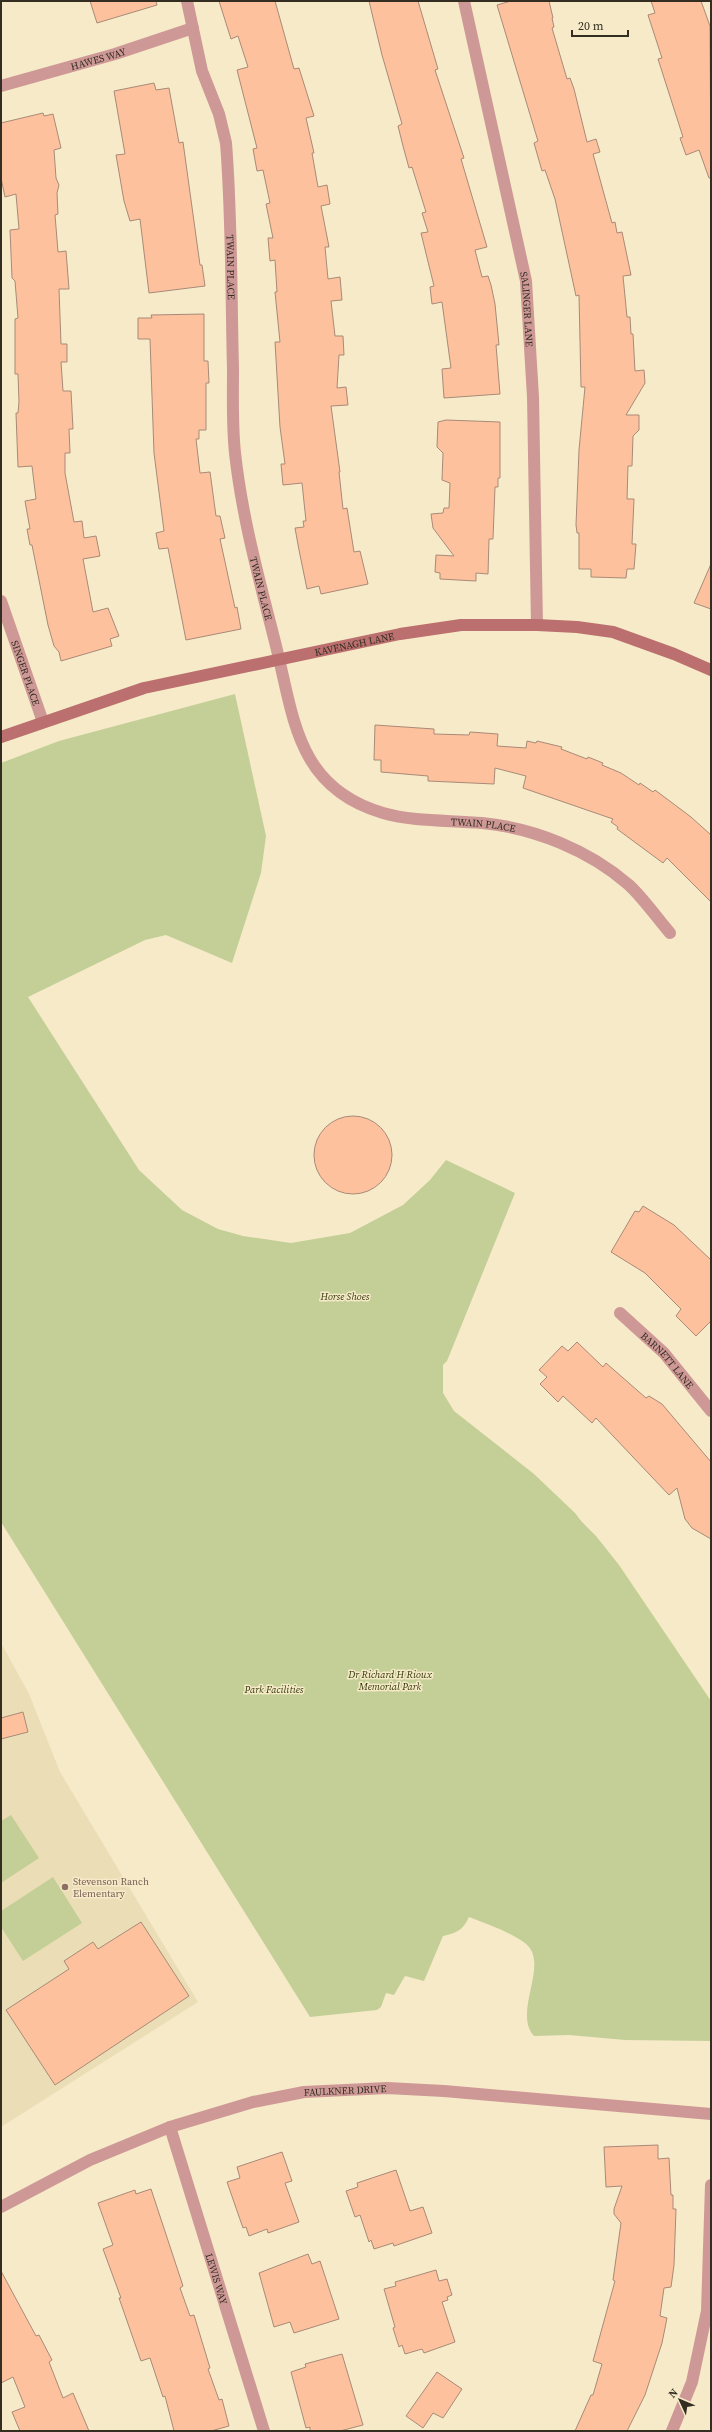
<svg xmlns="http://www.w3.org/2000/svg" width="712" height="2432" font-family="'Source Serif 4',serif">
<rect width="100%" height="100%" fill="#f6eac8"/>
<path fill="#ebddb5" d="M1,1643L29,1694L60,1772L198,2002L1,2127Z"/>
<path fill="#c4cf97" d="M235,694L266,836L261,873L232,963L166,935L145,940L28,997L139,1170L182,1210L218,1229L243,1236L291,1243L350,1233L403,1205L430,1180L446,1160L515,1193L447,1361L443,1365V1393L454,1411L534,1474L575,1513L582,1522L596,1536L619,1565L711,1701V2041L625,2040L569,2035L534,2036C512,2012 551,1963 525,1943C509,1931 488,1925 469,1917C463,1930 457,1933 443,1936L424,1981L405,1976L394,1995L386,1993L381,2007L377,2010L310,2017L1,1522V763L59,741Z
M11,1815L39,1858L1,1883V1821Z
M53,1877L82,1923L23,1961L1,1927V1911Z"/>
<path fill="#fdc29d" stroke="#a98a78" d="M90,1H156L157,5L97,23Z
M219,1H275L294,69L299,68L314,116L306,118L314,153H312L318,187L327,185L330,204L321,206L329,247H325L328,279L340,277L342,300L331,301L335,336H343L344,355H339L337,388L346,387L348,405L331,406L340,472H339L343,509L347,508L354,552L360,551L368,584L321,594L319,586L307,589L299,550L295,528L304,527L303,521H306L302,483L283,485L281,464H285L280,427L275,342H280L275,292H277L275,260L270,261L268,238H273L266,204L270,203L263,170L257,171L253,149L257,148L237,70L248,67L238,36L231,39Z
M369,1H418L438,69L435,70L464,158L461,159L487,247L475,250L482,277L488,276L491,285L495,304L499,345H496L500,394L444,398L442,369L451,368L442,302L432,304L430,287L434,286L421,233L428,232L422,213L426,212L412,167L409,168L403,146L398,126L402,124L382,55Z
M511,1H549L553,18H552L554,27L552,28L567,79L570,78L574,89L587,142L596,139L600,152L593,154L612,223L615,222L617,233L622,232L631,275L623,276L627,317H630L631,334H633L635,371L644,370L645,383L626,415H639V430L633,436L632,466H628L627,499H634L632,544H636L634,569H627L626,578L591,577V569H579V533H577L576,525L579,450L585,387H581L579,295L576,296L555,199L545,170L542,171L534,143L538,141L497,5Z
M651,1H701L710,26L711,178H709L699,150L686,155L680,138L683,137L658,59L662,58L648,15L655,13Z
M154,83L156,90L169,88L179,143L183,142L200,265H202L205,286L149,293L140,219L130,221L124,201L116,155L125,154L114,91Z
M43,113L44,116L53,114L61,148L54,150L56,178L59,185L57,193L58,214L55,215L58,252L66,251L69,289H59L61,344H67V362H61L63,391H71L73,429H69L70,453H65V473L74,522L82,521L84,538L96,536L100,556L83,559L93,612L108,608L119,636L110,639L112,646L61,661L59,652L54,646L48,625L32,545H30L27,529H30L25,501L36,499L32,466L18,467L16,413H18L19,402L18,374H15V319L18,318L15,281L12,278L10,230L19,229L16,194L5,197L1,178V123Z
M204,314V361H208L209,383H206V430H199V439H196L200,473L210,472L216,516H220L225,538L220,539L235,608L237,607L241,629L186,640L168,548L159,549L156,533L164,531L154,453L150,339H138V318H152L151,315Z
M446,420L500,422V478H498V487H495L493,539H489L488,574L476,573V581L440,579V573L435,572L436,555L454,556L433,528L431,514L443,513L444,508H449L450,483L442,480L443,453L437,447L438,422Z
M711,564V609L694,603Z
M375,725L434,729V734L469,735L470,732L498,734L497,746L526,748L527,741L536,743L537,741L562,747L561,749L587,759L588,757L603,763L602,765L621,773L639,785L640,783L653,792L655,790L691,817L711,835V902L667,858L663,863L617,829L618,827L611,822L613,819L523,788L526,776L495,768L494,784L428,781V776L381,772V760H374Z
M314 1155a39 39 0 1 1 78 0a39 39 0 1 1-78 0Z
M643,1206L674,1225L711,1260V1321L696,1336L676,1316L681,1309L645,1273L611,1252L635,1211L639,1212Z
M577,1342L603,1367L606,1363L646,1398L649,1396L662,1404L711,1462V1539L692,1528L685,1519L677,1488L669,1495L596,1418L592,1423L563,1396L558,1402L540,1384L547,1377L539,1370L562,1346L568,1351Z
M23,1712L28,1732L1,1739V1718Z
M141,1922L189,1996L55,2085L6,2010L69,1969L64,1961L93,1942L98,1949Z
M658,2145V2159L669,2158L671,2195H673V2209H676L674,2265L671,2287L664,2288L660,2316L667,2318L662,2343L645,2395L627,2431H575L591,2395H593L602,2364L593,2361L615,2281L613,2280L621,2223L614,2214V2209L622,2186L606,2187L604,2147Z
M282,2152L292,2181L285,2183L299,2222L268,2233L267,2229L249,2236L246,2227L243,2228L227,2182L240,2178L237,2167Z
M396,2170L410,2211L423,2207L432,2233L394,2246L393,2243L374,2249L371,2240L369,2242L360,2215L355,2217L346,2191L358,2187L357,2183Z
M151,2189L183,2286L180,2288L190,2316L194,2315L210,2368L208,2369L219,2400L222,2399L229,2426L211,2431H174L165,2396L163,2397L150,2358L141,2361L119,2298H121L103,2249L113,2245L98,2203L135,2190L136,2194Z
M308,2254L312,2264L320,2261L339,2319L294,2333L290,2322L274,2327L259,2273Z
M436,2270L439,2281L447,2279L452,2295L447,2297L448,2300L442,2302L455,2342L424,2353L422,2349L405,2354L402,2345L399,2347L393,2328L395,2327L384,2289L396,2286L395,2282Z
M1,2271L36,2336L39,2335L52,2360L49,2362L63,2398L73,2393L89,2431H20L12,2412L25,2407L13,2377L1,2383Z
M342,2354L363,2425L340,2431H310V2427L306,2428L291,2372L306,2367L305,2364Z
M437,2372L462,2389L443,2418L433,2413L423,2428L406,2416Z"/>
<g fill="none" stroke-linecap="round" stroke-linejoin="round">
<g stroke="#ce9896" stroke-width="12">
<path id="s1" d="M187,1L202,71L219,114L226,143C232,218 231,294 233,369C233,397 232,425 235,453C242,517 259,579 275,642C294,716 295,787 383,813C414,822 449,820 482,823C534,828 589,850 629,885C644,899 657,918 670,933"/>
<path id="s2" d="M464,1L526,281L533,397L537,625"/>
<path id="s3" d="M1,86L115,54L193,28"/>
<path id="s4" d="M1,601L43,722"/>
<path id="s5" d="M620,1313L664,1353L711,1411"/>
<path id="s6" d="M170,2127L264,2431"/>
<path id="s7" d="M1,2207L90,2160L170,2127L253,2102L304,2092L387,2088L444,2091L711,2114"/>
<path d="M672,2431L692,2382L707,2311L711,2185"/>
</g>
<path stroke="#bb6f6e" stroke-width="12" id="s8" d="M1,737L144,688L400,634L461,625H537L577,627L613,632L674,654L711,670"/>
</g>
<circle fill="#8d6e63" stroke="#f6eac8" stroke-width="1.5" cx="65" cy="1887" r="4"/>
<g text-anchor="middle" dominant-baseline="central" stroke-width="3" stroke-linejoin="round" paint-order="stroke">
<g font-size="10" fill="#332e21" stroke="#f6eac8">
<text stroke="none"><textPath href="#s3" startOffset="101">HAWES WAY</textPath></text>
<text stroke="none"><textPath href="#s1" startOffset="272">TWAIN PLACE</textPath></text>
<text stroke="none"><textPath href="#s2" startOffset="315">SALINGER LANE</textPath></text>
<text stroke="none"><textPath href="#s1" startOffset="596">TWAIN PLACE</textPath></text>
<text stroke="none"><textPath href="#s8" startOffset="366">KAVENAGH LANE</textPath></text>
<text stroke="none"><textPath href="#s4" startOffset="76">SINGER PLACE</textPath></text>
<text stroke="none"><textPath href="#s1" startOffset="968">TWAIN PLACE</textPath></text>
<text stroke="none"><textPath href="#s5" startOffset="67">BARNETT LANE</textPath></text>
<text stroke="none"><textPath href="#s7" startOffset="367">FAULKNER DRIVE</textPath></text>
<text stroke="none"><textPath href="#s6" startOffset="159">LEWIS WAY</textPath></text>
</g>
<g font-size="10" font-style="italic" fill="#333a09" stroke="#f6eac8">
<text x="345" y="1296">Horse Shoes</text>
<text x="390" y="1674">Dr Richard H Rioux<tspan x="390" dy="12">Memorial Park</tspan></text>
<text x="274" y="1689">Park Facilities</text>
</g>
<g font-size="10" fill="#785e54" stroke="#f6eac8" text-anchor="start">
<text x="73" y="1881">Stevenson Ranch<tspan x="73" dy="12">Elementary</tspan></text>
</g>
</g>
<rect width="712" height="2432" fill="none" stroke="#332e21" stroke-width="4"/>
<g transform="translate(680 2400) rotate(314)" stroke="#f6eac8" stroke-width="3" paint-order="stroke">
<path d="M0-3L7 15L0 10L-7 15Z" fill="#332e21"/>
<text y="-6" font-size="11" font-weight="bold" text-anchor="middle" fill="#332e21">N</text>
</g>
<path d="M572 30v6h56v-6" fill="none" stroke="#332e21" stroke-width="2"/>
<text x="578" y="30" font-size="12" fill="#332e21" stroke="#f6eac8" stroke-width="3" paint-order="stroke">20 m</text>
</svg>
